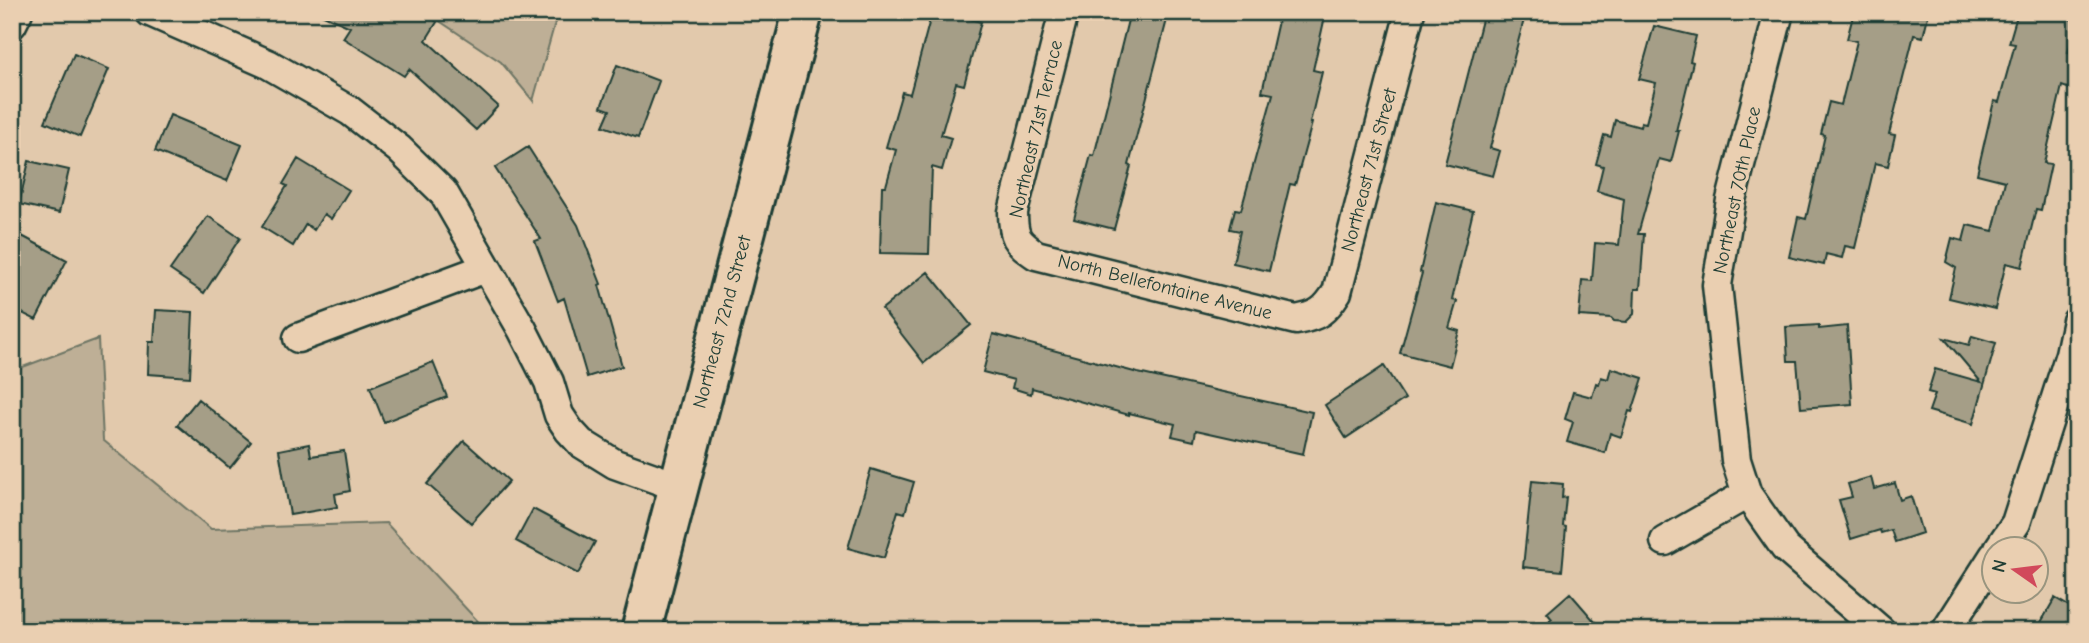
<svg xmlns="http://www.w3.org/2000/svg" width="2089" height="643" font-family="'Comic Neue',sans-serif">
<rect width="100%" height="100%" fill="#e2c9ac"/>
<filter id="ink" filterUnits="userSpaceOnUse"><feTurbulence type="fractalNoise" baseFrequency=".0143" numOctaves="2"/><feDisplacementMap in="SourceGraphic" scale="14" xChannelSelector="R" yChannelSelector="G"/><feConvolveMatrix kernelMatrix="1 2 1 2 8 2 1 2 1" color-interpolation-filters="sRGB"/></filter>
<g filter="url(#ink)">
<path fill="#beaf96" stroke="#6e7665" stroke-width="2" d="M426,12H558L533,101L501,62Z
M98,339L103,440L211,529L386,523L487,631H172L142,626L123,631H12V371Z"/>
<path fill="#a59e87" stroke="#1f3d34" stroke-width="2" d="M317,12H421L437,22L426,40L498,106L476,130L409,69L404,76L343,38L350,27Z
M932,12H943L981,22L964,85L956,83L941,135L951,138L942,170L932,167L929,254L880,253L882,186H886L896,150L886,147L902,92L910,94Z
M1130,12H1169L1129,165L1131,166L1114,229L1074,219L1091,155L1094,156Z
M1280,12H1326L1313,70L1322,72L1310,123H1312L1295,185L1290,184L1269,271L1233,263L1240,231L1230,229L1235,209L1241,210L1273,94L1262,92Z
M1484,12H1526L1490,148L1500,151L1493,176L1445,164Z
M1854,12H1929L1923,37L1914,35L1889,134L1895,135L1888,166L1875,163L1855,248L1845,246L1842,258L1826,254L1824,265L1789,257L1798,217L1806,219L1825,135L1821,134L1829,102L1841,105L1857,41L1847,39Z
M2018,12H2046L2077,21L2068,52L2077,55V62L2070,89L2062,86L2044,163L2051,164L2041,210L2036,209L2022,267L2006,263L1995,309L1949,298L1956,268L1946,262L1952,238L1963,241L1967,225L1993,231L2005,181L1977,174L1994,101L1999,102L2015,44L2009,43Z
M1654,26L1696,36L1690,61L1693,62L1676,131H1679L1671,162L1659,159L1638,234H1644L1640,289H1635L1634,314L1626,322L1614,321L1611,318L1579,316L1582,280L1592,281L1595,243L1619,245L1624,199L1597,191L1603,166L1596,164L1604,135L1611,137L1615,120L1640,127L1641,122L1646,123L1656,83L1639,79Z
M74,54L109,69L80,137L45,122Z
M617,65L659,81L638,138L603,126L610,110L601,107Z
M170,115L242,145L227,181L155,151Z
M528,147L578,225L601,284L599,285L622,366L587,377L564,298L558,301L535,241L541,239L495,168Z
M298,159L349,190L331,219L324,214L314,230L306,224L293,246L262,227L287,186L283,184Z
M29,161L69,170L59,213L19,204Z
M1436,202L1473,211L1452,300L1457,301L1449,328L1459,331L1450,366L1400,353L1422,273L1420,272Z
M208,216L240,238L204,293L170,270Z
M20,235L67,260L36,320L12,308V250Z
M928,272L971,325L924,363L882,309Z
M156,310L193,312L190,377L148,374L149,342H154Z
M1819,325V329L1847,326L1852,404L1801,408L1797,361H1788L1786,327Z
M993,334L1138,373L1312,412L1303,454L1196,430L1194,441L1172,436L1175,424L1129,413V415L1032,388L1031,394L1012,388L1014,380L983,372Z
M1972,336L1996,343L1973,424L1929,411L1935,394L1928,392L1935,369L1981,382L1944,338L1969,345Z
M433,362L447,397L384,422L370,387Z
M1384,366L1405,399L1346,438L1325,405Z
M1611,368L1643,378L1632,412L1629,411L1621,437L1610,433L1605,453L1567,442L1573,422L1565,419L1573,392L1592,397L1596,383L1599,384L1601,377L1608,379Z
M198,399L251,442L230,468L177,425Z
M464,441L509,481L471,523L427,484Z
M309,444L311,456L344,451L350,491L335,494L337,507L290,515L279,450Z
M871,469L914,482L905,513L898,511L884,558L848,548Z
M1871,477L1874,489L1895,483L1900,500L1911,496L1922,533L1895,542L1891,530L1881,533L1880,530L1851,539L1839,500L1852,497L1848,484Z
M1532,481L1563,484L1562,498L1566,497L1563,526L1566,527L1562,571L1523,567Z
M533,509L595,542L578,574L516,541Z
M1570,593L1603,631H1539L1552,619L1547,613Z
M2055,598L2077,611V631H2036Z"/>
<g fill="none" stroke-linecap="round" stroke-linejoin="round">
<defs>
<path id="minor" d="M150,12L268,64L350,111L399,149L443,192L522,329L549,382L559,415L569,430L581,443L615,464L679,487
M1064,12L1013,212C1013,237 1016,241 1036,255L1296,320C1318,316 1325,311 1337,292L1410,12
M1779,12L1731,200L1717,285L1736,460L1747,494L1785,548L1881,631
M12,24L18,12
M298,338L486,268
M1665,541L1747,494
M1999,548L2016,523L2070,354L2077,321
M1946,631L1994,556"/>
<path id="secondary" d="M641,631L803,12"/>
</defs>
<use href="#minor" stroke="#1f3d34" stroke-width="33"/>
<use href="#secondary" stroke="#1f3d34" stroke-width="44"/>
<use href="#minor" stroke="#eacfb1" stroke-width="28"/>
<use href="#secondary" stroke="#eacfb1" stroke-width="38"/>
</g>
</g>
<g text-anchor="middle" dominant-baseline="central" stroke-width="6" stroke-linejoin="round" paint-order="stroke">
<g font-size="19" fill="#1f3d34" stroke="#eacfb1">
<text transform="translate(1036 129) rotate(-77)">Northeast 71st Terrace</text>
<text transform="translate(1369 170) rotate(-75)">Northeast 71st Street</text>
<text transform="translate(1737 190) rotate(-78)">Northeast 70th Place</text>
<text transform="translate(1165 287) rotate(14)">North Bellefontaine Avenue</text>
<text transform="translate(722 322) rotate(-75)">Northeast 72nd Street</text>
</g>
</g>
<rect width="2089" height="643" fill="none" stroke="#eacfb1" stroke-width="42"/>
<rect x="21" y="21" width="2047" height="601" fill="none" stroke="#1f3d34" stroke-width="2.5" filter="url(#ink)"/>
<g transform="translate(2015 570) rotate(284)"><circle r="33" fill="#eacfb1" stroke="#99957f" stroke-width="2"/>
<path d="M0-5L12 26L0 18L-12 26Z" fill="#d1495b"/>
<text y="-10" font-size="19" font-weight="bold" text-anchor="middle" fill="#1f3d34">N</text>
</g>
</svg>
